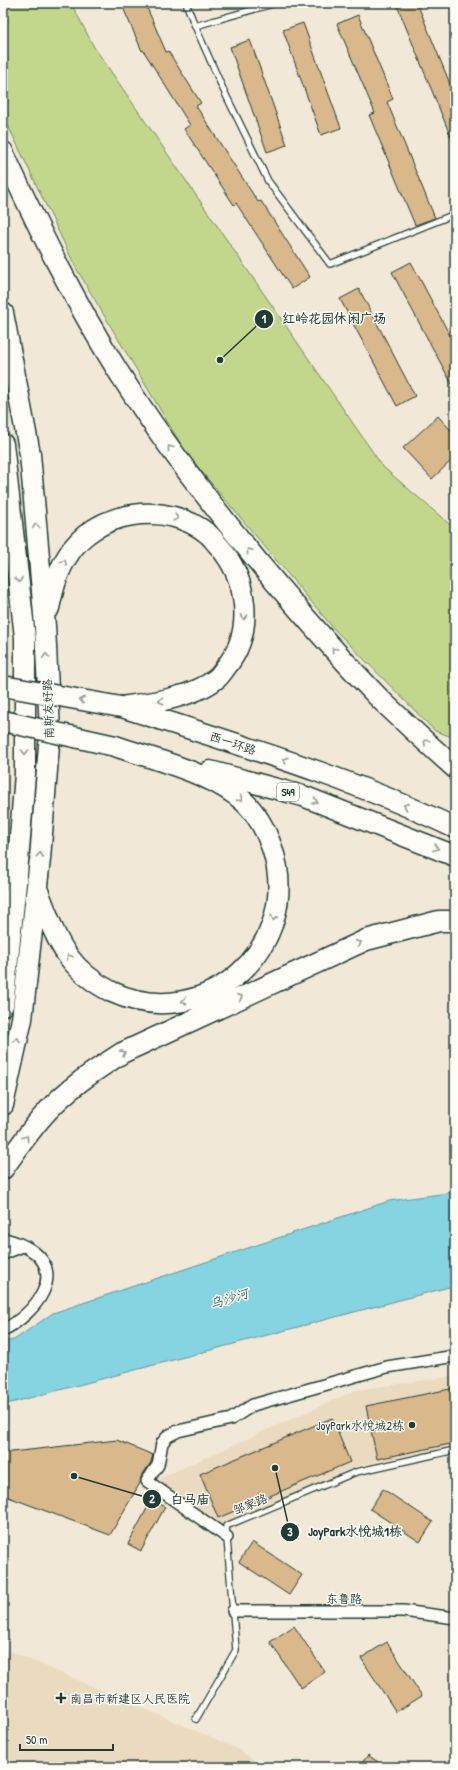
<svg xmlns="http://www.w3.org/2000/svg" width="458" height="1770" font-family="'Patrick Hand','LXGW WenKai TC',sans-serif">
<rect width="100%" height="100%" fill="#f2e8d7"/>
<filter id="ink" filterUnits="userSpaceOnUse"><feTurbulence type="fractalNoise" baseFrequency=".025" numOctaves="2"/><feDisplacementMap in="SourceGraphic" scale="8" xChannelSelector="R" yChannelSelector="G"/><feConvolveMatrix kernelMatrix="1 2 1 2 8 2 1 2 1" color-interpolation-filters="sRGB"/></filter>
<g filter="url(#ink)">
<path fill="#eadac0" d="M455,1376V1446L357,1466L219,1527L158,1479L356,1390Z
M3,1648L236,1748L263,1767H3Z"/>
<path fill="#c3d78c" stroke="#718a60" d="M3,3H71L94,47L383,467L455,529V738L435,731L335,630L186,453L76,268L3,115Z"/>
<path fill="#85d4e2" stroke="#5c989c" d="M455,1192V1289L449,1287L3,1405V1342L14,1340L53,1313L389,1201Z"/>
<path fill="#d9b88c" stroke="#1f3d34" d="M121,3H145L166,52L168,51L201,103L196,106L258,202L261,201L310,277L292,289L236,203L234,205L184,129L190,125L143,50L142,51Z
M396,3H417L455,96V147Z
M358,15L393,99L387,102L435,218L415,225L369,115L375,113L337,24Z
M303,23L341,128L321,135L283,30Z
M250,40L287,145L267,152L230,47Z
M411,262L455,345V390L392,272Z
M359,289L415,396L397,406L340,299Z
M438,416L455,435V457L432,479L403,448Z
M455,1388V1443L377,1459L366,1406Z
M332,1418L350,1462L218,1518L200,1474Z
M117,1440L153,1455L151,1462L141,1477L140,1483L110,1535L3,1495V1453Z
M383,1489L433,1522L420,1542L370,1509Z
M152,1499L165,1507L141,1551L128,1544Z
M252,1542L302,1575L289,1595L239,1562Z
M294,1626L325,1672L301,1688L270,1642Z
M387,1642L422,1696L396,1712L361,1658Z
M368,1755L385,1767H359Z"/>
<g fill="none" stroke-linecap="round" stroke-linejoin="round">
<defs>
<path id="lane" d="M186,3L195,26L276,3
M195,26L223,89L268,181L330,264L455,214
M196,1719L236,1650L226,1526L356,1472L455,1450"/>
<path id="street" d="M3,1239C12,1240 18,1243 26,1247C71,1271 34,1315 3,1330
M3,1254L23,1246
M227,1537L147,1481L158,1465L162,1443L168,1436L178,1431L231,1419L253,1405L387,1367L455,1356
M233,1611H403L455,1618"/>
<path id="highway" d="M3,152C37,225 73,299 116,368C163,443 218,514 275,582C309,622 344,662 381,700C405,723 430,746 455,768
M3,313L30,454L45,626L50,732L40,859L22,1019L3,1105
M3,444L25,637V774L17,874L3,1005
M49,608C53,590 57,573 67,557C94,510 167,500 208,534C212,537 215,542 218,545C248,579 255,631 226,667C223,671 220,676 216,679C192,698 150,703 121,707
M125,708C236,744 349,777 455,828
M210,771L303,796L455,856
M38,891C47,913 54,937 68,956C79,971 96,984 112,992C206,1035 305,946 272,848C265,828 254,808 237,796C206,772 153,759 115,746
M3,1169C16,1151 29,1132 43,1116C65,1090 94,1071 122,1053L366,940L439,921H455"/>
</defs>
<use href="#lane" stroke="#1f3d34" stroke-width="8"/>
<use href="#street" stroke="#1f3d34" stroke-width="14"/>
<use href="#highway" stroke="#1f3d34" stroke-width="23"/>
<use href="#lane" stroke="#fdfcf7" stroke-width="5.5"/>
<use href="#street" stroke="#fdfcf7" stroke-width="11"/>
<use href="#highway" stroke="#fdfcf7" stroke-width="20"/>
<defs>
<path id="highway-bridge" d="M3,686L121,707
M3,721L115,746"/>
</defs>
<use href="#highway-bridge" stroke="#1f3d34" stroke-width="23" stroke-linecap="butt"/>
<use href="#highway-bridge" stroke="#fdfcf7" stroke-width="20"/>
</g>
<defs><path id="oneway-chevron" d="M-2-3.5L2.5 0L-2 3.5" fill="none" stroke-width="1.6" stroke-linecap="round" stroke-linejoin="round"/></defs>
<g stroke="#8e9c96">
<use href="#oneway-chevron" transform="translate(170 448) rotate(-127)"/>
<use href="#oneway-chevron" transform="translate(176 518) rotate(16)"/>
<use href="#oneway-chevron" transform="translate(36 526) rotate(-95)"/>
<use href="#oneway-chevron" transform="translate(249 551) rotate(-130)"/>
<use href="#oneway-chevron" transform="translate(64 562) rotate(-64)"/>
<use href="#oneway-chevron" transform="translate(19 580) rotate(84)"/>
<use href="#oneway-chevron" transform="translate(244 617) rotate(93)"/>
<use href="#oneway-chevron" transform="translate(334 650) rotate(-134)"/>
<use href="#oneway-chevron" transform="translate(46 656) rotate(-93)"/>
<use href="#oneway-chevron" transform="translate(82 700) rotate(-170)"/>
<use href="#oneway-chevron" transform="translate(161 701) rotate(168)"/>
<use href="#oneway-chevron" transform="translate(426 742) rotate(-137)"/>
<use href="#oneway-chevron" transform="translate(25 752) rotate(90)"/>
<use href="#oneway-chevron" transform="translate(285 760) rotate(-162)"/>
<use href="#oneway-chevron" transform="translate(240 799) rotate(42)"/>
<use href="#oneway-chevron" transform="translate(315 801) rotate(21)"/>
<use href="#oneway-chevron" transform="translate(406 806) rotate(-159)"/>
<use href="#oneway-chevron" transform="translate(436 848) rotate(21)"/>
<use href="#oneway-chevron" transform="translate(40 855) rotate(-85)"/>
<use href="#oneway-chevron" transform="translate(274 918) rotate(105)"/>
<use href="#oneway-chevron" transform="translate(359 943) rotate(-25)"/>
<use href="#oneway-chevron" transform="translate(69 957) rotate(-127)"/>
<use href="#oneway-chevron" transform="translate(240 997) rotate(-25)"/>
<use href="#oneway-chevron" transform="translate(184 1001) rotate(170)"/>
<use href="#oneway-chevron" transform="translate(17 1040) rotate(-78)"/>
<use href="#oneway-chevron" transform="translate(123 1053) rotate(-29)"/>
<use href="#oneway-chevron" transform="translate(26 1138) rotate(-54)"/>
</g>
</g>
<g fill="#1f3d34" stroke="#fdfcf7" stroke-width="1.5">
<circle cx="412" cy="1425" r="4"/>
<path d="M59 1692h4v4h4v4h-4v4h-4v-4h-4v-4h4z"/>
</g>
<g text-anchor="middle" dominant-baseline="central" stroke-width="3" stroke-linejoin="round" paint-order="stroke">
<rect fill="#fdfcf7" stroke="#62766e" stroke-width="1" x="277" y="783" width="22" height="18" rx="3"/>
<g font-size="11" font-weight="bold" fill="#1f3d34">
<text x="288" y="792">S49</text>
</g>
<g font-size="12" fill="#1f3d34" stroke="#fdfcf7">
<text transform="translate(48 709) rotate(-92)">南斯友好路</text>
<text transform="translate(233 743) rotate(18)">西一环路</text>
<text transform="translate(250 1504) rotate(-22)">邹家路</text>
<text x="344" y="1598">东鲁路</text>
</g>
<g font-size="12" fill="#1f3d34" stroke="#fdfcf7" text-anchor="end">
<text x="404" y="1425">JoyPark水悦城2栋</text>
<text x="70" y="1698" text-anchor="start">南昌市新建区人民医院</text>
</g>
<g font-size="13" font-style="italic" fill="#386360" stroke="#fdfcf7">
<text transform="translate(229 1298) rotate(-17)">乌沙河</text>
</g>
</g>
<path fill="none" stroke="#1f3d34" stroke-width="1.5" d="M220 360L264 319M74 1476L152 1499M275 1468L290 1532"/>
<g fill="#1f3d34" stroke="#fdfcf7" stroke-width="1.5">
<circle cx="220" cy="360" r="4"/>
<circle cx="74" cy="1476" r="4"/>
<circle cx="275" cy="1468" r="4"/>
<circle cx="264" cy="319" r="10"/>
<circle cx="152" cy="1499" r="10"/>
<circle cx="290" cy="1532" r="10"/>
</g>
<g font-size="12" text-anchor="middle" font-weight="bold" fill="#fff">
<text x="264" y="323">1</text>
<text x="152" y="1503">2</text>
<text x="290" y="1536">3</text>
</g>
<g font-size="13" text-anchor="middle" font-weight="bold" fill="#1f3d34" stroke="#fdfcf7" stroke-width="3" stroke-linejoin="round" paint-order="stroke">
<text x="334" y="323">红岭花园休闲广场</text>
<text x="190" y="1504">白马庙</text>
<text x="355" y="1536">JoyPark水悦城1栋</text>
</g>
<rect width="458" height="1770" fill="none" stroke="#fdfcf7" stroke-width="16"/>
<rect x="8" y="8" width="442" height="1754" fill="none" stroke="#1f3d34" stroke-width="1.5" filter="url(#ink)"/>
<path d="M20 1744v6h93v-6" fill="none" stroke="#1f3d34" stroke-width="2"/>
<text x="26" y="1744" font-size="12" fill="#1f3d34" stroke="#fdfcf7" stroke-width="3" paint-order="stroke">50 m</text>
</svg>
